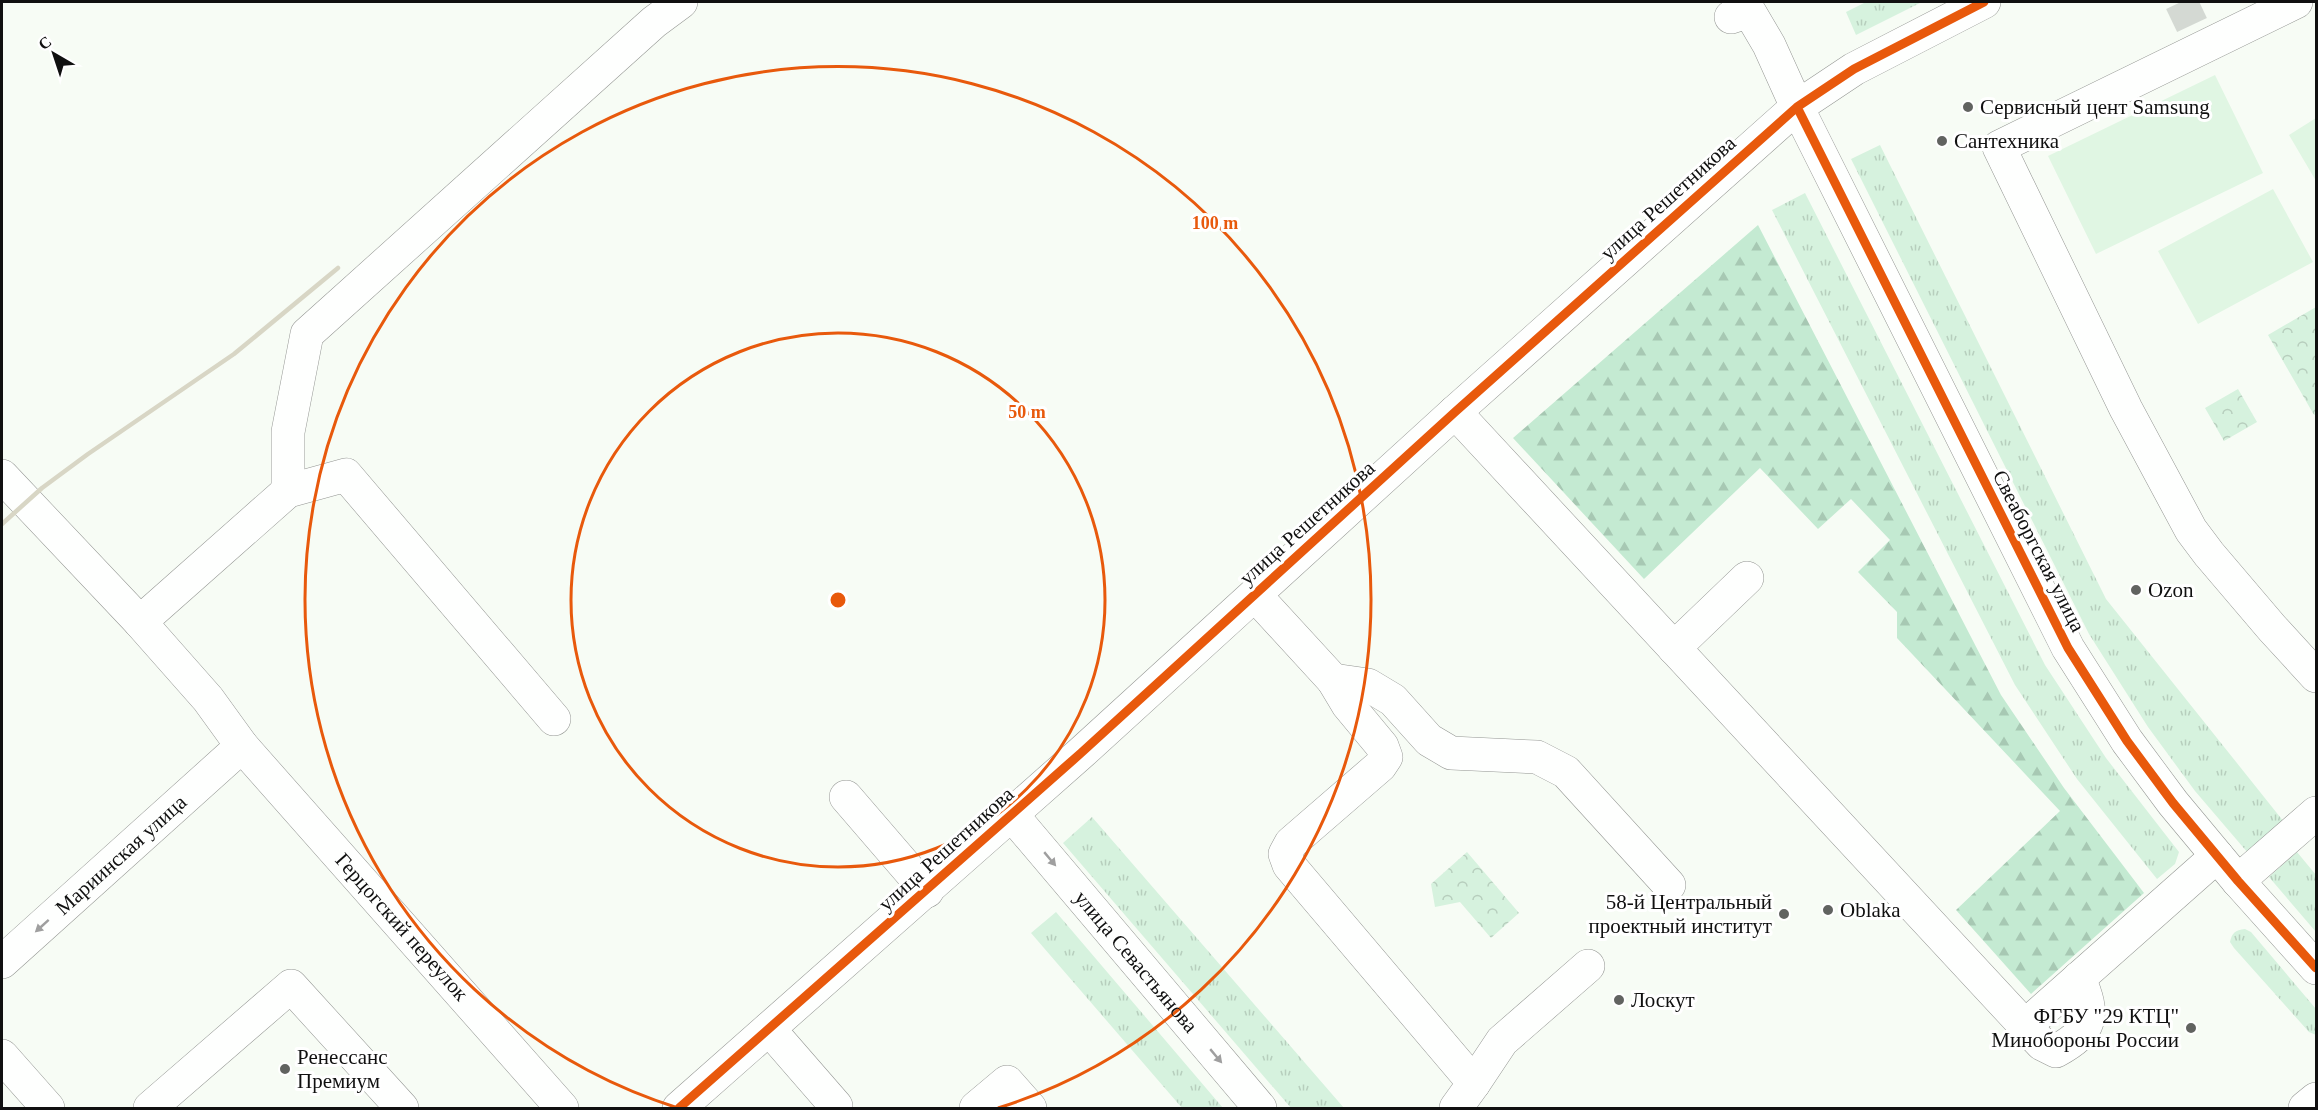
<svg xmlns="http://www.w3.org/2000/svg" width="2318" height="1110" font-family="'Times New Roman',serif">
<defs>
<pattern id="grass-tufts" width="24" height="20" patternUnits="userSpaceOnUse" patternTransform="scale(1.5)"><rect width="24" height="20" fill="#d6f2de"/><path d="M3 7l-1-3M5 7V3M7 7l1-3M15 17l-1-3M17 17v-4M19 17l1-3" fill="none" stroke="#b7cebd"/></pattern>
<pattern id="forest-firs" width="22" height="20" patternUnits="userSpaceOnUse" patternTransform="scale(1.5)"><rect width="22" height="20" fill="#c4ead2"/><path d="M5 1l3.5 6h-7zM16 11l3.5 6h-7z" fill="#a7c8b3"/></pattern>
<pattern id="park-crowns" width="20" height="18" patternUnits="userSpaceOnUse" patternTransform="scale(1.5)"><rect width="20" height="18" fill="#d6f2de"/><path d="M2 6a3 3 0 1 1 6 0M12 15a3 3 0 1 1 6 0" fill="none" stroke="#b7cebd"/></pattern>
</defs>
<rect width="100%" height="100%" fill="#f7fcf5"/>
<path fill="url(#grass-tufts)" d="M1866,2H1922L1856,35L1846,12Z
M1880,145L2106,599L2284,822L2248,853L2195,791L2148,727L2089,634L1851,159Z
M1805,193L2045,665L2106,758L2179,852L2175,864L2157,879L2077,779L2015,685L1772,210Z
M1092,817L1344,1108H1291L1063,843Z
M2297,852L2316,875V932L2269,877Z
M1056,912L1223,1108H1182L1031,933Z
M2245,929L2251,932L2316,1009V1035L2309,1032L2234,948L2230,942C2232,933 2235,930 2245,929Z"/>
<path fill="url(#forest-firs)" d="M1758,225L2001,695L2064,788L2144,893L2031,994L1956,910L2060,811L1897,638V612L1858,572L1890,540L1851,499L1818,529L1760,468L1644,579L1513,438Z"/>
<path fill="url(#park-crowns)" d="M2316,307V414L2314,415L2268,335Z
M2238,389L2257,422L2224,441L2205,408Z
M1467,852L1519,913L1491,938L1460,902L1435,907L1431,884Z"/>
<path fill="#e0f6e3" d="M2215,75L2263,173L2096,254L2048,156Z
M2316,118V181L2289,135Z
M2273,189L2313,262L2198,324L2158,251Z"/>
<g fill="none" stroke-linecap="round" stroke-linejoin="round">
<path stroke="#d4d9d3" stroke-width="33" stroke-dasharray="33 16" stroke-linecap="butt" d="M2181,2L2192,25"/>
<defs>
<g id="minor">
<path d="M2296,2L1999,147L2126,409L2191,530L2209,554L2272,628L2316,676"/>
<path d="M1731,17L1749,11L1769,45L1797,107L2068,648L2127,741L2173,803L2238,881L2316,968"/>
<path d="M1455,412L2025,1026L2217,856"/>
<path id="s1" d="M2,476L140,622L208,699L242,746L562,1108"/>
<path d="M288,491V432L307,334L654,22L681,2"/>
<path d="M1255,595L1333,680L1348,705L1382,746L1386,757L1380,766L1291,843L1285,854L1289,865L1474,1083L1456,1108"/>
<path d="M140,622L288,491L346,475L554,719"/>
<path d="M1674,648L1747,578"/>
<path d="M1333,680L1368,685L1393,700L1429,740L1451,753L1537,757L1566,772L1669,885"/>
<path d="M846,797L927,891"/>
<path id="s2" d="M1012,815L1260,1108"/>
<path d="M2238,881L2316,813"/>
<path id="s3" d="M2,962L242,746"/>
<path d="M2025,1026L2042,1044L2056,1051C2093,1031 2095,1015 2079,978"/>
<path d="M769,1029L836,1106"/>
<path d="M2,1056L48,1108"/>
<path d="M1474,1083L1502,1041L1588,966"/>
<path d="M150,1108L291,986L402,1108"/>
<path d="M679,1108L1081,753L1455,412L1797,107L1854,69L1984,2"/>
<path d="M976,1108L1007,1082L1030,1108"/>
<path d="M2305,1108L2316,1099"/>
</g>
</defs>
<use href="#minor" stroke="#949693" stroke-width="34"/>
<use href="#minor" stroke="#fefffe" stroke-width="33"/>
<path stroke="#d8d6c5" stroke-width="4.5" d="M2,524L42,488L88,454L234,354L338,268"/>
<defs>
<path id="cycleway" d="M1797,107L2068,648L2127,741L2173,803L2238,881L2316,968
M679,1108L1081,753L1455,412L1797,107L1854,69L1984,2"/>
</defs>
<use href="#cycleway" stroke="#fff" stroke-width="13"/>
<use href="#cycleway" stroke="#e8590c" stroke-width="9"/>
</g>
<defs><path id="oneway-solid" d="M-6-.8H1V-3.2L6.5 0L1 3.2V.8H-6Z" transform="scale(1.5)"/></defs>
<g fill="#9f9f9f">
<use href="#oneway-solid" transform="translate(1050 859) rotate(50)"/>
<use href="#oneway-solid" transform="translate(42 926) rotate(138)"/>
<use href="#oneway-solid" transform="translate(1216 1056) rotate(50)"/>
</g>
<g fill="none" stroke="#e8590c" stroke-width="3">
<circle cx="838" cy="600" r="267"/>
<path d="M678 1108A533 533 0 1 1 998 1108"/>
</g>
<g fill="#616360" stroke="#fff" stroke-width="2">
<circle cx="1968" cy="107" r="6"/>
<circle cx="1942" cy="141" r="6"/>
<circle cx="2136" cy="590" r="6"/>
<circle cx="1828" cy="910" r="6"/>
<circle cx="1784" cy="914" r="6"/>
<circle cx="1619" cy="1000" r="6"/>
<circle cx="2191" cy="1028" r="6"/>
<circle cx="285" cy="1069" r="6"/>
</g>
<g text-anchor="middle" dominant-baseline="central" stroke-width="6" stroke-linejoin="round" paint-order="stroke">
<g font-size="21" fill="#101010" stroke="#fff" text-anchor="start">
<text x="1980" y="107">Сервисный цент Samsung</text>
<text x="1954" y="141">Сантехника</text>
<text x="2148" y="590">Ozon</text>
<text x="1772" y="902" text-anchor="end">58-й Центральный<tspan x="1772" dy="24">проектный институт</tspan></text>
<text x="1840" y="910">Oblaka</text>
<text x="1631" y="1000">Лоскут</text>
<text x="2179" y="1016" text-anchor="end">ФГБУ "29 КТЦ"<tspan x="2179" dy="24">Минобороны России</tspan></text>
<text x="297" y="1057">Ренессанс<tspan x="297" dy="24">Премиум</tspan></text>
</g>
<g font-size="21" fill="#101010" stroke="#fff">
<text transform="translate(1668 198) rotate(-42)">улица Решетникова</text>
<text transform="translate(1307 523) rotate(-42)">улица Решетникова</text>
<text transform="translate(2039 551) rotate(63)">Свеаборгская улица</text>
<text transform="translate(946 849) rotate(-42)">улица Решетникова</text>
<text stroke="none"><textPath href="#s3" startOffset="160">Мариинская улица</textPath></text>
<text stroke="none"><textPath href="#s1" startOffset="603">Герцогский переулок</textPath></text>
<text stroke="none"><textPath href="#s2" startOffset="192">улица Севастьянова</textPath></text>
</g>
</g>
<circle cx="838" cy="600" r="9" fill="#e8590c" stroke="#fff" stroke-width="3"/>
<g font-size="18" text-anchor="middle" font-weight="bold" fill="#e8590c" stroke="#fff" stroke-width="6" stroke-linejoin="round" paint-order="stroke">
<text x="1215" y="229">100 m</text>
<text x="1027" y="418">50 m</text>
</g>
<rect width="2318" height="1110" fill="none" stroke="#101010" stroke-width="6"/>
<g transform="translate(54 54) rotate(321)" stroke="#ffffff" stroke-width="4.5" paint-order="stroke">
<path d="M0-4.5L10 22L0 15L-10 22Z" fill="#101010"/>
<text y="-9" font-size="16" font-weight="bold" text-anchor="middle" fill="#101010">С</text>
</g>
</svg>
